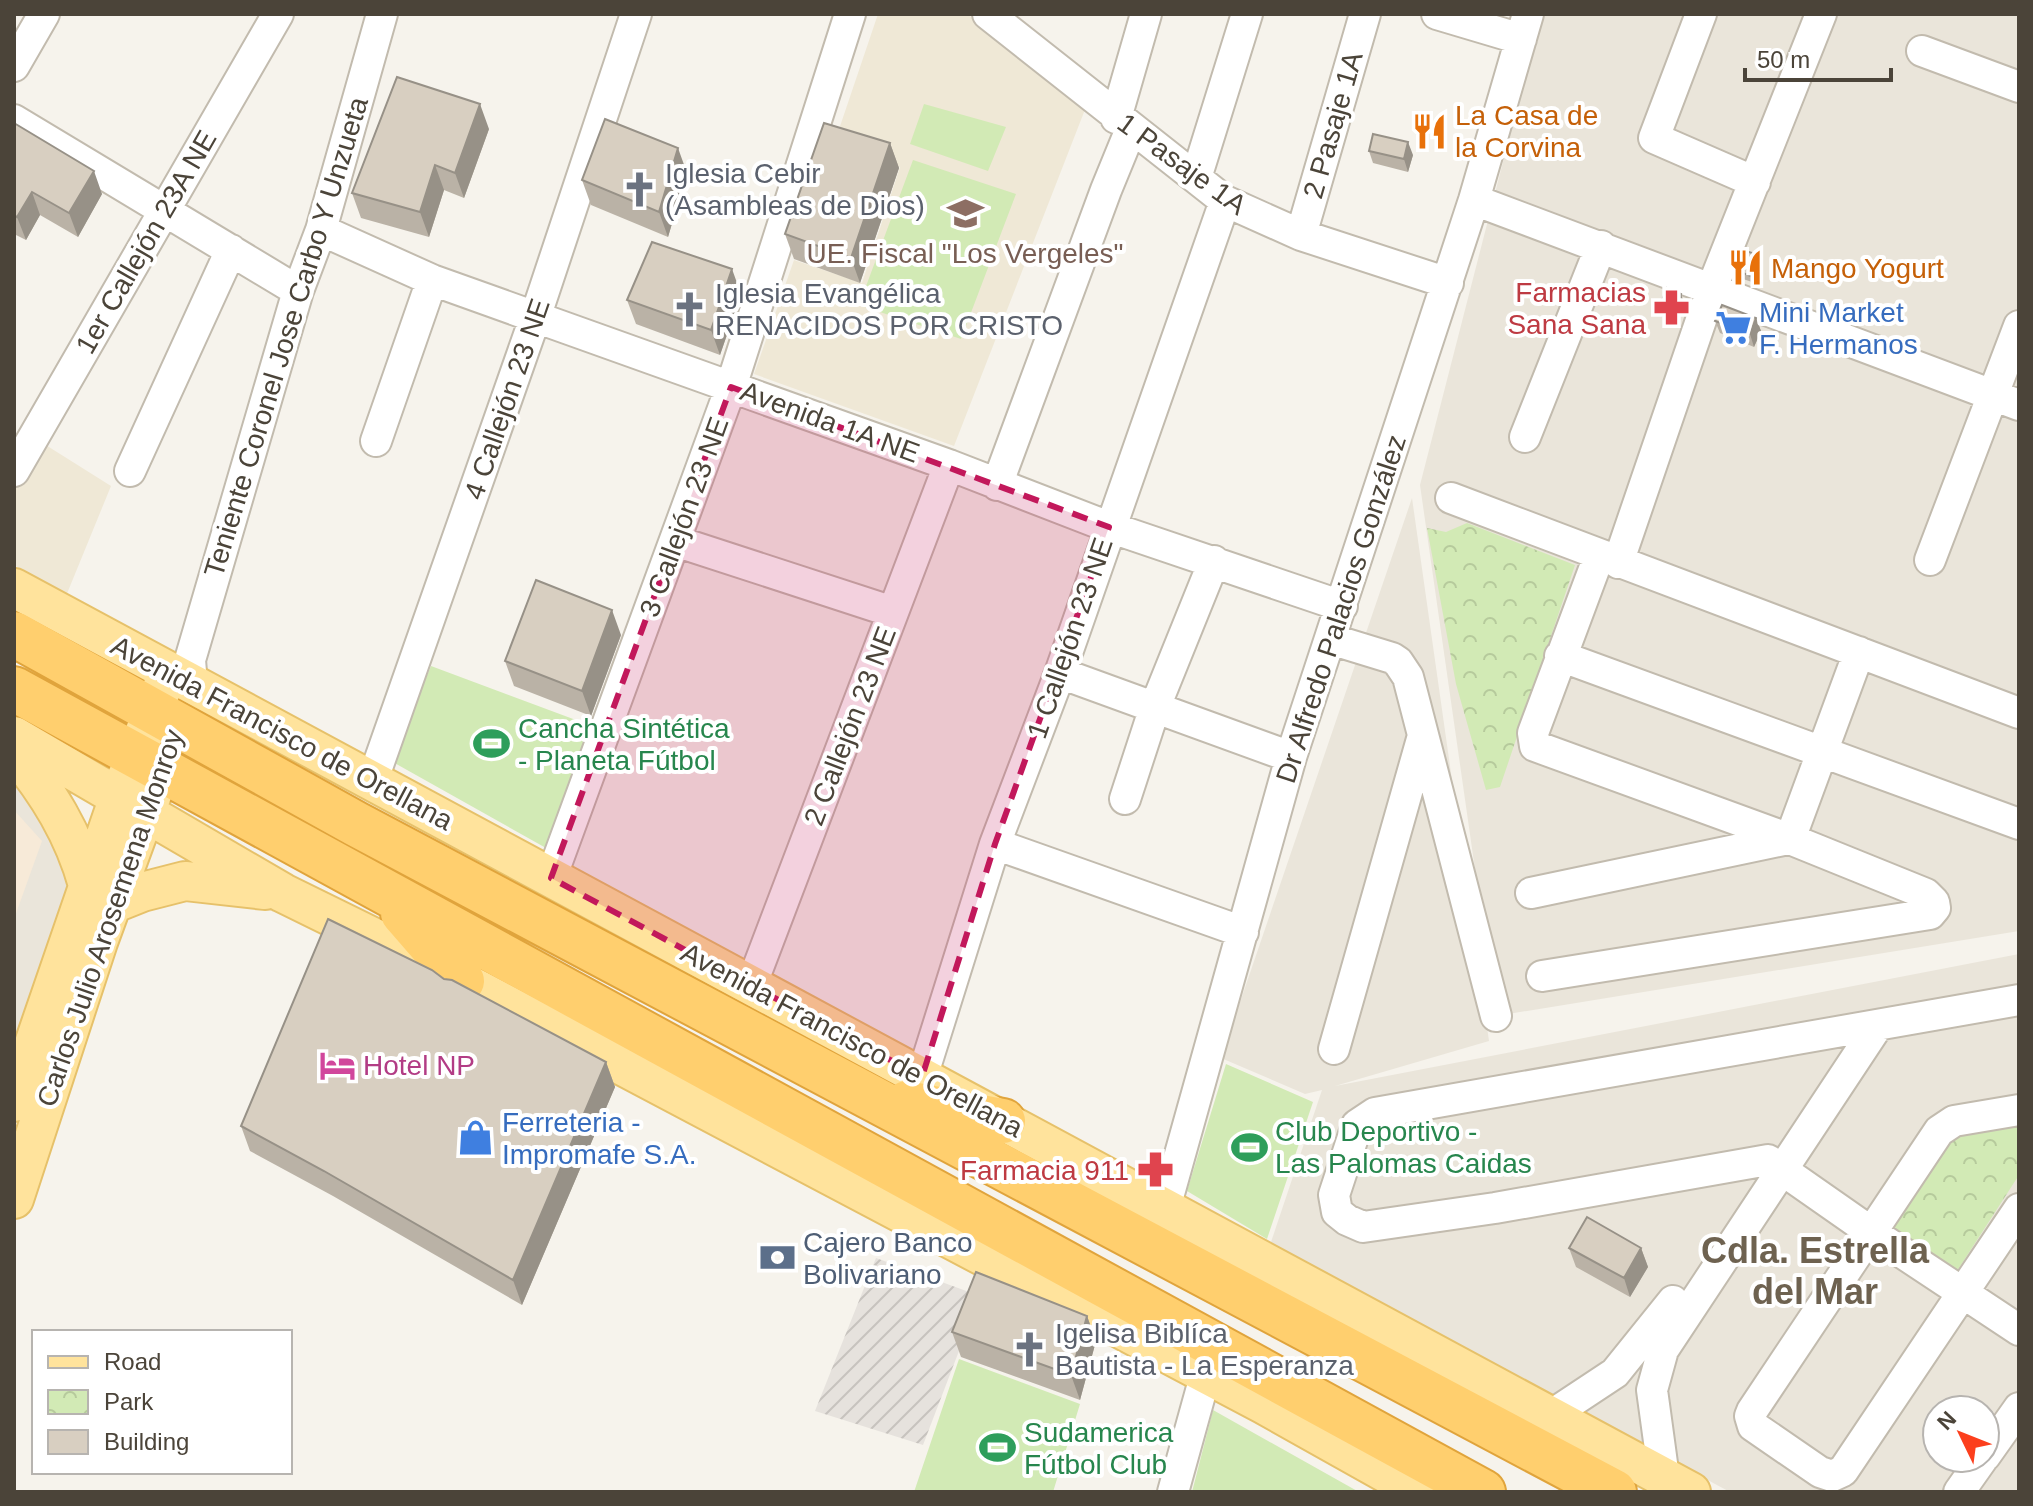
<svg xmlns="http://www.w3.org/2000/svg" width="2033" height="1506" font-family="Helvetica,sans-serif">
<defs>
<pattern id="industrial-furrows" width="10" height="10" patternUnits="userSpaceOnUse" patternTransform="scale(2)"><rect width="10" height="10" fill="#e6e2dd"/><path d="M-1 1l2-2M0 10L10 0M9 11l2-2" fill="none" stroke="#c7c3be"/></pattern>
<pattern id="park-crowns" width="20" height="18" patternUnits="userSpaceOnUse" patternTransform="scale(2)"><rect width="20" height="18" fill="#d2eab5"/><path d="M2 6a3 3 0 1 1 6 0M12 15a3 3 0 1 1 6 0" fill="none" stroke="#b6ca9c"/></pattern>
</defs>
<rect width="100%" height="100%" fill="#f6f3ec"/>
<path fill="#eae5da" fill-rule="evenodd" d="M1541,14H2019V931L1496,1016L1420,485Z
M1412,498L1489,1041L1335,1086L2019,954V1492H1730L1270,1245L1322,1090L1305,1094L1221,1058ZM1937,1410H1985V1458H1937Z
M14,757L80,878L14,1088Z"/>
<path fill="#f7ead8" d="M14,810L42,841L14,919Z"/>
<path fill="url(#industrial-furrows)" d="M876,1258L980,1296L923,1445L815,1411Z"/>
<path fill="#efe8d6" d="M878,14H967L1086,107L954,446L754,374L794,260L862,283L900,167L833,147Z
M41,442L111,486L66,596L14,565V486Z"/>
<path fill="url(#park-crowns)" d="M1467,523L1575,565L1500,787L1486,790L1456,684L1427,528L1446,532Z
M2019,1119V1175L1950,1282L1879,1234L1939,1134Z"/>
<path fill="#d2eab5" d="M924,104L1006,127L988,171L910,144Z
M913,160L1016,194L961,339L859,305Z
M431,666L592,726L546,848L391,761Z
M1226,1064L1313,1102L1267,1239L1187,1191Z
M959,1359L1080,1404L1053,1492H914Z
M1213,1410L1359,1492H1192Z"/>
<g fill="none" stroke-linecap="round" stroke-linejoin="round">
<defs>
<path id="minor" d="M988,14L1225,201L1301,235L1448,283
M1437,14L1521,39
M1701,14L1654,138L1755,182
M1922,51L2019,87
M14,66L44,14
M1116,118L1146,14
M14,120L298,291
M1196,178L1247,14
M1474,200L2019,405
M321,230L432,280L949,465L1109,527L1342,606
M1301,235L1365,14
M1525,437L1601,246
M376,441L432,280
M14,471L278,14
M130,471L231,250
M997,485L1106,190L1131,129
M1451,498L2019,713
M675,541L893,612
M1930,560L2019,326
M1618,563L1712,288L1821,14
M1330,639L1392,658L1398,662L1408,677L1496,1016
M1560,656L2019,824
M1060,673L1291,757
M192,684L190,660L298,291L321,230L382,14
M372,782L535,318L636,14
M1125,799L1155,707L1214,561
M1790,839L1859,652
M995,844L1243,932
M551,878L731,387L850,14
M1531,893L1788,839
M1542,976L1930,914L1935,908L1934,902L1926,894L1790,839L1535,746L1533,733L1599,556
M751,986L949,465
M2019,1000L1375,1113L1357,1125L1334,1195L1337,1212L1347,1220L1363,1227L1495,1208L1768,1160L1871,1232L2019,1330
M1334,1049L1422,739
M922,1077L995,844L1060,673L1225,201
M2019,1110L1954,1121L1939,1131L1752,1411L1750,1416L1753,1426L1820,1472L1832,1476L1843,1471L2019,1209
M1165,1208L1291,757L1474,200L1528,14
M1550,1416L1615,1373L1673,1301
M1985,1456L2019,1408
M1664,1478L1652,1390L1663,1350L1878,1025
M1173,1492L1206,1373
M1959,1492L1983,1458"/>
<path id="major" d="M14,588L1691,1492
M14,736L283,893L462,981L1263,1404L1420,1492
M14,751C48,792 74,834 88,885
M112,904L142,892L185,881L265,890
M14,1102L119,797L164,683
M14,1199L98,942L154,789"/>
<path id="highway" d="M14,634L356,824L1614,1492
M14,689L1483,1492
M403,913L462,981
M907,1103L1003,1121"/>
</defs>
<use href="#minor" stroke="#c2bbae" stroke-width="34"/>
<use href="#major" stroke="#e6c16a" stroke-width="42"/>
<use href="#highway" stroke="#e0a43c" stroke-width="48"/>
<use href="#minor" stroke="#fff" stroke-width="30"/>
<use href="#major" stroke="#ffe39c" stroke-width="38"/>
<use href="#highway" stroke="#ffcf6e" stroke-width="44"/>
</g>
<path fill="#bab2a6" d="M14,123L102,194L78,237L40,215L26,240L14,234Z
M489,129L464,198L444,190L429,237L361,218L352,193Z
M890,143L899,168L860,283L794,259L785,234Z
M1369,151L1413,155L1408,172L1373,163Z
M687,173L668,237L591,205L582,180Z
M1763,263L1755,283L1737,277L1735,270Z
M741,294L720,355L636,324L627,300Z
M1681,294L1683,300L1675,321L1661,316L1658,310Z
M1756,318L1761,331L1754,347L1720,333L1715,321Z
M621,635L591,716L514,686L505,661Z
M444,979L606,1062L615,1087L522,1305L333,1196L250,1151L241,1126Z
M1569,1248H1641L1648,1267L1630,1297L1576,1267Z
M1087,1316L1096,1341L1080,1400L961,1357L952,1332Z"/>
<path fill="#979187" d="M480,104L489,129L464,198L455,173Z
M1408,142L1413,155L1408,172L1404,159Z
M890,143L899,168L860,283L851,258Z
M678,148L687,173L668,237L659,212Z
M435,165L444,190L429,237L420,212Z
M94,171L102,194L78,237L69,213Z
M32,192L40,215L26,240L17,217Z
M1761,256L1763,263L1755,283L1753,277Z
M732,269L741,294L720,355L711,330Z
M1681,294L1683,300L1675,321L1673,315Z
M1756,318L1761,331L1754,347L1750,334Z
M612,610L621,635L591,716L582,691Z
M606,1062L615,1087L522,1305L513,1280Z
M1641,1248L1648,1267L1630,1297L1624,1278Z
M1087,1316L1096,1341L1080,1400L1071,1375Z"/>
<path fill="#d8cfc1" stroke="#979187" stroke-width="2" d="M397,77L480,104L455,173L435,165L420,212L352,193Z
M605,119L678,148L659,212L582,180Z
M14,123L94,171L69,213L32,192L17,217L14,215Z
M824,123L890,143L851,258L785,234Z
M1373,134L1408,142L1404,159L1369,151Z
M652,242L732,269L711,330L627,300Z
M1743,250L1761,256L1753,277L1735,270Z
M1667,288L1681,294L1673,315L1658,310Z
M1722,305L1756,318L1750,334L1715,321Z
M536,580L612,610L582,691L505,661Z
M328,919L432,970L444,979L452,980L606,1062L513,1280L324,1171L241,1126Z
M1587,1217L1641,1248L1624,1278L1569,1248Z
M976,1272L1087,1316L1071,1375L952,1332Z"/>
<path fill="#c2185b" fill-opacity="0.2" stroke="#c2185b" stroke-width="6" stroke-dasharray="16 10" stroke-linejoin="round" d="M731,387L1109,527L995,844L922,1077L551,878Z"/>
<defs>
<symbol id="restaurant-bare" viewBox="-9 -9 18 18"><path d="M-5-6h1v4h1v-4h1v4h1v-4h1v5L-1.5 .5V6h-2V.5L-5-1ZM5-6V6H3V1.5H1.5Q1.5-4 5-6Z" fill="#e8710a" stroke="#fff" stroke-width="2.5" paint-order="stroke"/></symbol>
<symbol id="church-bare" viewBox="-9 -9 18 18"><path d="M-1.2-6h2.4v3.5h3.3v2.4h-3.3V6h-2.4V-.1h-3.3v-2.4h3.3Z" fill="#6b7280" stroke="#fff" stroke-width="2.5" paint-order="stroke"/></symbol>
<symbol id="school-bare" viewBox="-9 -9 18 18"><path d="M0-5L7-2L0 1L-7-2ZM-4 1L0 2.5L4 1V4Q0 6-4 4Z" fill="#8d6e63" stroke="#fff" stroke-width="2.5" paint-order="stroke"/></symbol>
<symbol id="pharmacy-bare" viewBox="-9 -9 18 18"><path d="M-2-6h4v4h4v4h-4v4h-4v-4h-4v-4h4Z" fill="#e0444e" stroke="#fff" stroke-width="2.5" paint-order="stroke"/></symbol>
<symbol id="supermarket-bare" viewBox="-9 -9 18 18"><path d="M-6-5.5h2.5l.6 2H6L4.5 2H-2.5L-4.4-4H-6ZM-1.5 3.2a1.3 1.3 0 1 0 .1 0ZM3 3.2a1.3 1.3 0 1 0 .1 0Z" fill="#3f7fe0" stroke="#fff" stroke-width="2.5" paint-order="stroke"/></symbol>
<symbol id="stadium-bare" viewBox="-9 -9 18 18"><path d="M0-5a6.5 5 0 1 0 0 10a6.5 5 0 1 0 0-10ZM-3.5-1.8h7v3.6h-7Z" fill="#2e9e5b" stroke="#fff" stroke-width="2.5" paint-order="stroke"/></symbol>
<symbol id="hotel-bare" viewBox="-9 -9 18 18"><path d="M-6-4.5h1.5V1H6V5H4.5V3h-9V5H-6ZM-4 0a1.8 1.8 0 1 1 3.6 0ZM.5 0V-2.5h3Q6-2.5 6 0Z" fill="#d1479c" stroke="#fff" stroke-width="2.5" paint-order="stroke"/></symbol>
<symbol id="shop-bare" viewBox="-9 -9 18 18"><path d="M-5-2.5h2.3a2.7 3.5 0 0 1 5.4 0H5L5.5 6h-11ZM-1.5-2.5h3a1.5 2.3 0 0 0-3 0Z" fill="#3f7fe0" stroke="#fff" stroke-width="2.5" paint-order="stroke"/></symbol>
<symbol id="bank-bare" viewBox="-9 -9 18 18"><path d="M-6-4H6V4H-6ZM0-2.3a2.3 2.3 0 1 0 0 4.6a2.3 2.3 0 1 0 0-4.6Z" fill="#5c6f8a" stroke="#fff" stroke-width="2.5" paint-order="stroke"/></symbol>
</defs>
<g fill-rule="evenodd">
<use href="#restaurant-bare" x="1404" y="106" width="51" height="51"/>
<use href="#church-bare" x="614" y="164" width="51" height="51"/>
<use href="#school-bare" x="940" y="188" width="51" height="51"/>
<use href="#restaurant-bare" x="1720" y="242" width="51" height="51"/>
<use href="#pharmacy-bare" x="1646" y="282" width="51" height="51"/>
<use href="#church-bare" x="664" y="284" width="51" height="51"/>
<use href="#supermarket-bare" x="1708" y="302" width="51" height="51"/>
<use href="#stadium-bare" x="466" y="718" width="51" height="51"/>
<use href="#hotel-bare" x="312" y="1040" width="51" height="51"/>
<use href="#shop-bare" x="450" y="1112" width="51" height="51"/>
<use href="#stadium-bare" x="1224" y="1122" width="51" height="51"/>
<use href="#pharmacy-bare" x="1130" y="1144" width="51" height="51"/>
<use href="#bank-bare" x="752" y="1232" width="51" height="51"/>
<use href="#church-bare" x="1004" y="1324" width="51" height="51"/>
<use href="#stadium-bare" x="972" y="1422" width="51" height="51"/>
</g>
<g text-anchor="middle" dominant-baseline="central" stroke-width="8" stroke-linejoin="round" paint-order="stroke">
<g font-size="28" fill="#c56008" stroke="#fff" text-anchor="start">
<text x="1455" y="115">La Casa de<tspan x="1455" dy="32">la Corvina</tspan></text>
<text x="1771" y="268">Mango Yogurt</text>
</g>
<g font-size="28" fill="#4b4439" stroke="#fff">
<text transform="translate(1333 125) rotate(-74)">2 Pasaje 1A</text>
<text transform="translate(1182 164) rotate(36)">1 Pasaje 1A</text>
<text transform="translate(146 242) rotate(-60)">1er Callejón 23A NE</text>
<text transform="translate(286 337) rotate(-73)">Teniente Coronel Jose Carbo Y Unzueta</text>
<text transform="translate(507 399) rotate(-71)">4 Callejón 23 NE</text>
<text transform="translate(830 422) rotate(20)">Avenida 1A NE</text>
<text transform="translate(684 517) rotate(-70)">3 Callejón 23 NE</text>
<text transform="translate(1341 609) rotate(-72)">Dr Alfredo Palacios González</text>
<text transform="translate(1070 638) rotate(-71)">1 Callejón 23 NE</text>
<text transform="translate(850 726) rotate(-69)">2 Callejón 23 NE</text>
<text transform="translate(282 733) rotate(28)">Avenida Francisco de Orellana</text>
<text transform="translate(110 918) rotate(-71)">Carlos Julio Arosemena Monroy</text>
<text transform="translate(852 1040) rotate(28)">Avenida Francisco de Orellana</text>
</g>
<g font-size="28" fill="#5b616d" stroke="#fff" text-anchor="start">
<text x="665" y="173">Iglesia Cebir<tspan x="665" dy="32">(Asambleas de Dios)</tspan></text>
<text x="715" y="293">Iglesia Evangélica<tspan x="715" dy="32">RENACIDOS POR CRISTO</tspan></text>
<text x="1055" y="1333">Igelisa Biblíca<tspan x="1055" dy="32">Bautista - La Esperanza</tspan></text>
</g>
<g font-size="28" fill="#785e54" stroke="#fff">
<text x="965" y="253">UE. Fiscal "Los Vergeles"</text>
</g>
<g font-size="28" fill="#be3a42" stroke="#fff" text-anchor="end">
<text x="1646" y="292">Farmacias<tspan x="1646" dy="32">Sana Sana</tspan></text>
<text x="1129" y="1170">Farmacia 911</text>
</g>
<g font-size="28" fill="#366cbe" stroke="#fff" text-anchor="start">
<text x="1759" y="312">Mini Market<tspan x="1759" dy="32">F. Hermanos</tspan></text>
<text x="502" y="1122">Ferreteria -<tspan x="502" dy="32">Impromafe S.A.</tspan></text>
</g>
<g font-size="28" fill="#27864d" stroke="#fff" text-anchor="start">
<text x="518" y="728">Cancha Sintética<tspan x="518" dy="32">- Planeta Fútbol</tspan></text>
<text x="1275" y="1131">Club Deportivo -<tspan x="1275" dy="32">Las Palomas Caidas</tspan></text>
<text x="1024" y="1432">Sudamerica<tspan x="1024" dy="32">Fútbol Club</tspan></text>
</g>
<g font-size="28" fill="#b23c85" stroke="#fff" text-anchor="start">
<text x="363" y="1065">Hotel NP</text>
</g>
<g font-size="28" fill="#4e5e75" stroke="#fff" text-anchor="start">
<text x="803" y="1242">Cajero Banco<tspan x="803" dy="32">Bolivariano</tspan></text>
</g>
<g font-size="36" font-weight="bold" fill="#6e6250" stroke="#fff">
<text x="1815" y="1250">Cdla. Estrella<tspan x="1815" dy="41">del Mar</tspan></text>
</g>
</g>
<rect width="2033" height="1506" fill="none" stroke="#4b4439" stroke-width="32"/>
<rect x="32" y="1330" width="260" height="144" fill="#ffffff" stroke="#b7b4b0" stroke-width="2"/>
<rect x="48" y="1356" width="40" height="12" fill="#ffe39c" stroke="#b7b4b0" stroke-width="2"/>
<text x="104" y="1370" font-size="24" fill="#4b4439">Road</text>
<rect x="48" y="1390" width="40" height="24" fill="url(#park-crowns)" stroke="#b7b4b0" stroke-width="2"/>
<text x="104" y="1410" font-size="24" fill="#4b4439">Park</text>
<rect x="48" y="1430" width="40" height="24" fill="#d8cfc1" stroke="#b7b4b0" stroke-width="2"/>
<text x="104" y="1450" font-size="24" fill="#4b4439">Building</text>
<g transform="translate(1961 1434) rotate(313)"><circle r="38" fill="#ffffff" stroke="#b7b4b0" stroke-width="2"/>
<path d="M0-6L14 30L0 20L-14 30Z" fill="#fc3f1d"/>
<text y="-12" font-size="22" font-weight="bold" text-anchor="middle" fill="#4b4439">N</text>
</g>
<path d="M1745 68v12h146v-12" fill="none" stroke="#4b4439" stroke-width="4"/>
<text x="1757" y="68" font-size="24" fill="#4b4439" stroke="#ffffff" stroke-width="6" paint-order="stroke">50 m</text>
</svg>
